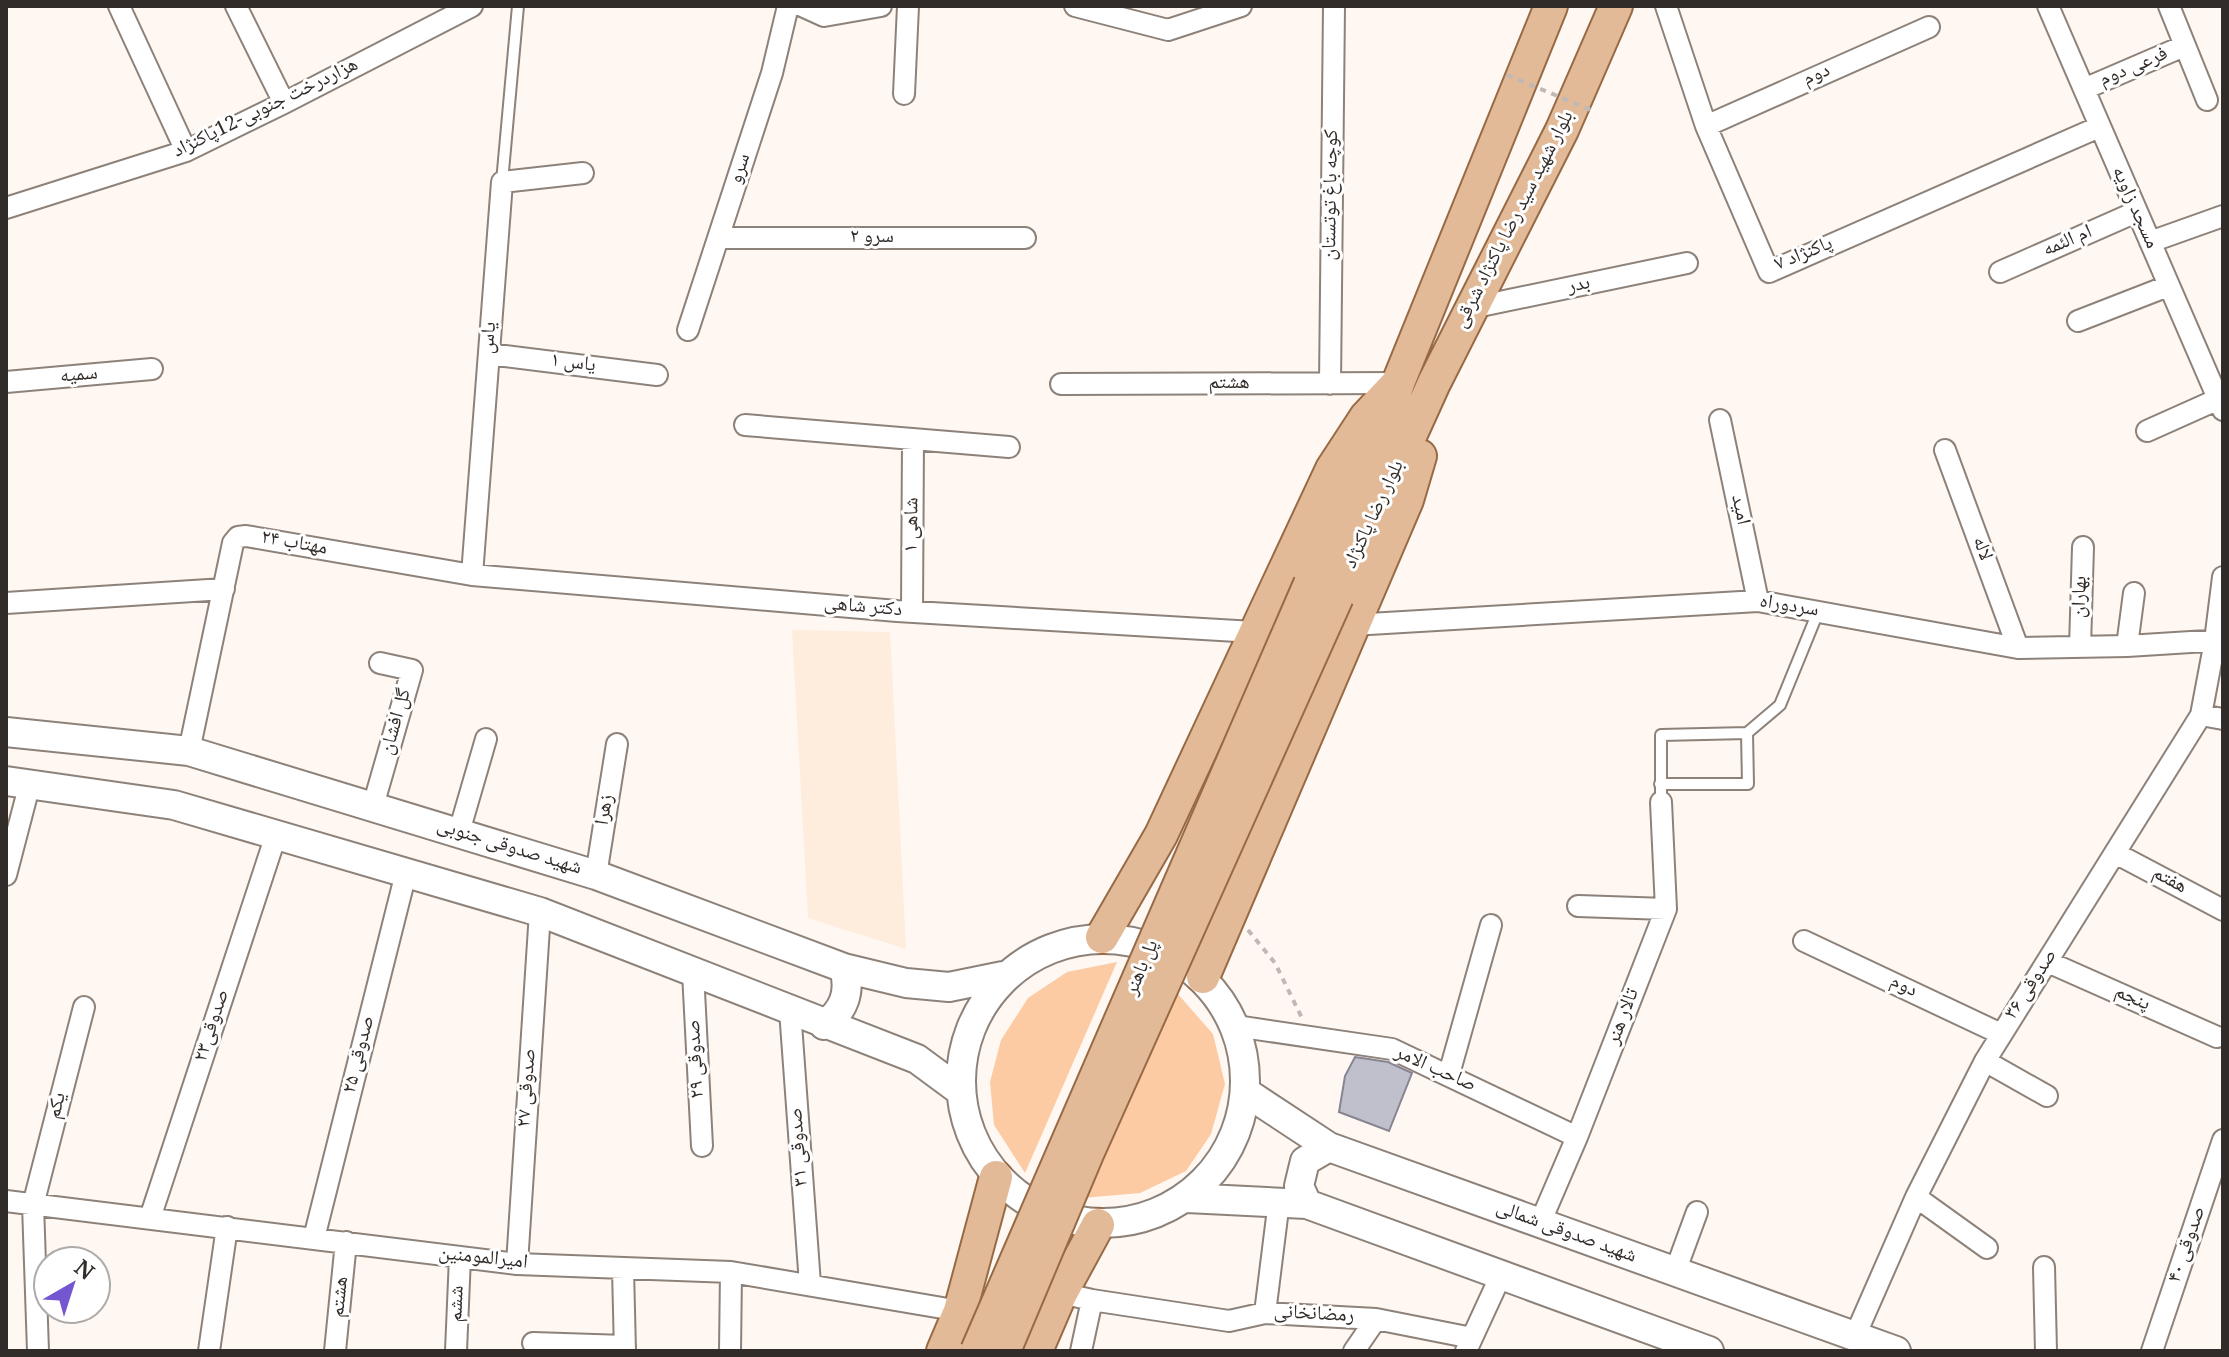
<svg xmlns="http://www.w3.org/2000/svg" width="2229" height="1357" font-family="Georgia,'Noto Naskh Arabic',serif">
<rect width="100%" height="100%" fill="#fff7f2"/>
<path fill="#feecdd" d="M792,630L890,632L906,949L808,918Z"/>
<path fill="#fccba3" d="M1117,962L1025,1173L994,1125L990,1082L1001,1040L1028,998L1067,972Z
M1177,993L1213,1034L1225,1084L1211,1134L1186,1171L1140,1193L1082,1198Z"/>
<path fill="#c0bfcc" stroke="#868591" stroke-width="2" d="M1355,1057L1388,1062L1412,1073L1389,1131L1339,1112L1345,1076Z"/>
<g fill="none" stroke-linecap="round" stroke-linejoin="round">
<defs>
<path id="service" d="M502,182L518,6
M1660,784H1748L1747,733
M1661,802V735L1747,733L1780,705L1818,612"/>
<path id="minor" d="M119,6L186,151
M236,6L284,103
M802,6L824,16L881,6
M1075,6L1168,30L1241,6
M1666,6L1706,126L1769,272L2099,127
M2048,6L2223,410
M2169,6L2207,100
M2084,89L2184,46
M904,94L908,6
M1706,126L1929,27
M6,208L186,151L284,103L472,6
M718,238H1025
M2150,242L2223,216
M2000,272L2136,212
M1471,308L1687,263
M2078,321L2168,286
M688,330L772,73L788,6
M489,354L657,375
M6,382L152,369
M1061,384L1398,383
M1330,384L1334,6
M1720,420L1758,601
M745,425L1009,447
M2147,431L2223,397
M1945,450L2018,648
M472,575L502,182L583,173
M6,603L224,589
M912,612L913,439
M1352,625L1758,601L2018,648L2127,646L2223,640
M2127,646L2134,593
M2080,647L2083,547
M2201,715L2223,719
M189,751L233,543L238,537L246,536L472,575L897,611L1254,632
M373,806L412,670L380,663
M459,832L486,739
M2115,853L2223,910
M6,875L30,783
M596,875L617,744
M1578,906L1666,909
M1804,941L2001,1034
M2048,962L2217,1037
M693,972L702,1146
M790,1010L810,1284
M1236,1026L1392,1049L1577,1137
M1985,1061L2047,1096
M1449,1074L1491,925
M1916,1197L1987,1248
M6,1201L517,1264L731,1272L960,1311
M150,1218L276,835
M1540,1223L1577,1137L1666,909L1661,802
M314,1238L406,873
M517,1264L540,912
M2044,1267L2046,1351
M623,1270L625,1351
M1675,1272L1697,1212
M1061,1293L1092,1300L1229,1321L1265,1313L1376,1319L1472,1338
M1265,1313L1279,1201
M1855,1336L1916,1197L1985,1061L2201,715L2215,641L2223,577
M533,1343L625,1346
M38,1351L33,1205L84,1007
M209,1351L227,1227
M335,1351L346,1242
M456,1351L460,1257
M730,1351L731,1272
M1081,1351L1092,1300
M1354,1351L1376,1319
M1466,1351L1501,1275
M2152,1351L2223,1140"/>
<path id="secondary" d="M6,732L189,751L596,875L844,968L906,983L949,987L1003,976
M6,781L174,805L540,912L917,1059L959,1090
M961 1081a142 142 0 1 1 284 0a142 142 0 1 1-284 0Z
M824,1025C844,1011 851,992 844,968
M1247,1093L1329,1147L1896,1351
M1187,1198L1307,1204L1709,1351
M1307,1204L1299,1186L1305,1161L1329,1147"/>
<path id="primary" d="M1310,584L1385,423L1398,383L1551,6
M1337,597L1434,383L1562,130L1616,6
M1102,937L1161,835L1332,469L1366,417L1398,383
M1203,977L1407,500L1420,456
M943,1351L960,1311L996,1177
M1036,1351L1061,1293L1098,1225"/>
</defs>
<use href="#service" stroke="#8d8279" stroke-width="14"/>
<use href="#minor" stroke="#8d8279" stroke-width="24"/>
<use href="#secondary" stroke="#8d8279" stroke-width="32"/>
<use href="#primary" stroke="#976a45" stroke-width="36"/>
<path stroke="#bfb8b4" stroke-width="4" stroke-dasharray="6 6" stroke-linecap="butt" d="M1248,930L1275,963L1302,1018"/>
<use href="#service" stroke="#fff" stroke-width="10"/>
<use href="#minor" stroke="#fff" stroke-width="20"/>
<use href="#secondary" stroke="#fff" stroke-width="28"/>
<use href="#primary" stroke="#e2ba98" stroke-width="32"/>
<defs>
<path id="primary-bridge" d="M977,1351L1310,584
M1004,1351L1087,1154L1337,597"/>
</defs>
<use href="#primary-bridge" stroke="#976a45" stroke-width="36" stroke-linecap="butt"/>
<path stroke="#bfb8b4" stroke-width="4" stroke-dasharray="6 6" stroke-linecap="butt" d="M1507,75L1591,110"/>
<use href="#primary-bridge" stroke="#e2ba98" stroke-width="32"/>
</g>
<g text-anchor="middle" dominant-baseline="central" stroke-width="6" stroke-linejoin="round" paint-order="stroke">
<g font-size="20" fill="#312c29" stroke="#fff">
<text transform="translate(2134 68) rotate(-23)">فرعی دوم</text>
<text transform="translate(1817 76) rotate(-24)">دوم</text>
<text transform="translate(266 109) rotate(-26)">هزاردرخت جنوبی-12پاکنژاد</text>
<text transform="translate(741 169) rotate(-72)">سرو</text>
<text transform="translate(1332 195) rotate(-89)">کوچه باغ توتستان</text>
<text transform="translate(2134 208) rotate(66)">مسجد زاویه</text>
<text transform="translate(1515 220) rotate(-63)">بلوار شهید سید رضا پاکنژاد شرقی</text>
<text x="872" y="238">سرو ۲</text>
<text transform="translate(2068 242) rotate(-23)">ام الئمه</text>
<text transform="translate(1804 255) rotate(-22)">پاکنژاد ۷</text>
<text transform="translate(1579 286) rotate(-12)">بدر</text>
<text transform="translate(490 338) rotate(-86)">یاس</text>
<text transform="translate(573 364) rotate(7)">یاس ۱</text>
<text transform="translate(79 376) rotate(-5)">سمیه</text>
<text x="1229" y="384">هشتم</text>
<text transform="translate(1739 510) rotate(78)">امید</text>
<text transform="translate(1375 515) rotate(-65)">بلوار رضا پاکنژاد</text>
<text transform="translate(913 525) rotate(-89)">شاهی ۱</text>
<text transform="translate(294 544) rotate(10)">مهتاب ۲۴</text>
<text transform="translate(1981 549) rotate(70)">لاله</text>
<text transform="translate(2081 597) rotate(-88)">بهاران</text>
<text transform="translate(1789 607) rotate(9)">سردوراه</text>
<text transform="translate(863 608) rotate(5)">دکتر شاهی</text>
<text transform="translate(397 722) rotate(-74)">گل افشان</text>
<text transform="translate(606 810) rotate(-81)">زهرا</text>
<text transform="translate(509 848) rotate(17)">شهید صدوقی جنوبی</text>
<text transform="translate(2169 881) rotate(28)">هفتم</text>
<text transform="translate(1143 968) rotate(-67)">پل باهنر</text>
<text transform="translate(2032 985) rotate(-57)">صدوقی ۳۶</text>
<text transform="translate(1903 987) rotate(25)">دوم</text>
<text transform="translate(2132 999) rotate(24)">پنجم</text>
<text transform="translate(1624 1017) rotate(-69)">تالار هنر</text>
<text transform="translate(213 1026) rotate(-72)">صدوقی۲۳</text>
<text transform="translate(360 1055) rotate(-76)">صدوقی ۲۵</text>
<text transform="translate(697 1059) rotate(-93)">صدوقی ۲۹</text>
<text transform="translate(1435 1070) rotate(24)">صاحب الامر</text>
<text transform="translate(528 1088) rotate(-86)">صدوقی ۲۷</text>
<text transform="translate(58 1106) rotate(-76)">یکم</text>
<text transform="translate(800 1147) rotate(-94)">صدوقی ۳۱</text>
<text transform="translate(1566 1233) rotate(20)">شهید صدوقی شمالی</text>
<text transform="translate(2188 1245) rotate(-71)">صدوقی ۴۰</text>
<text transform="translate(483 1259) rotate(6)">امیرالمومنین</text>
<text transform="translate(341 1297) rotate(-84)">هشتم</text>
<text transform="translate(458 1304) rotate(-88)">ششم</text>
<text transform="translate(1314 1315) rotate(3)">رمضانخانی</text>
</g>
</g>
<rect width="2229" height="1357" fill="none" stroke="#312c29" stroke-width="16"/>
<g transform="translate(72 1285) rotate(39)"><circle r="38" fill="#ffffff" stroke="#adaba9" stroke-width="2"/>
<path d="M0-6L14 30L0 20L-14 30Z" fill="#7356d0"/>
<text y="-12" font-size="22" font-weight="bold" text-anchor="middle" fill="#312c29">N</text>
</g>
</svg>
